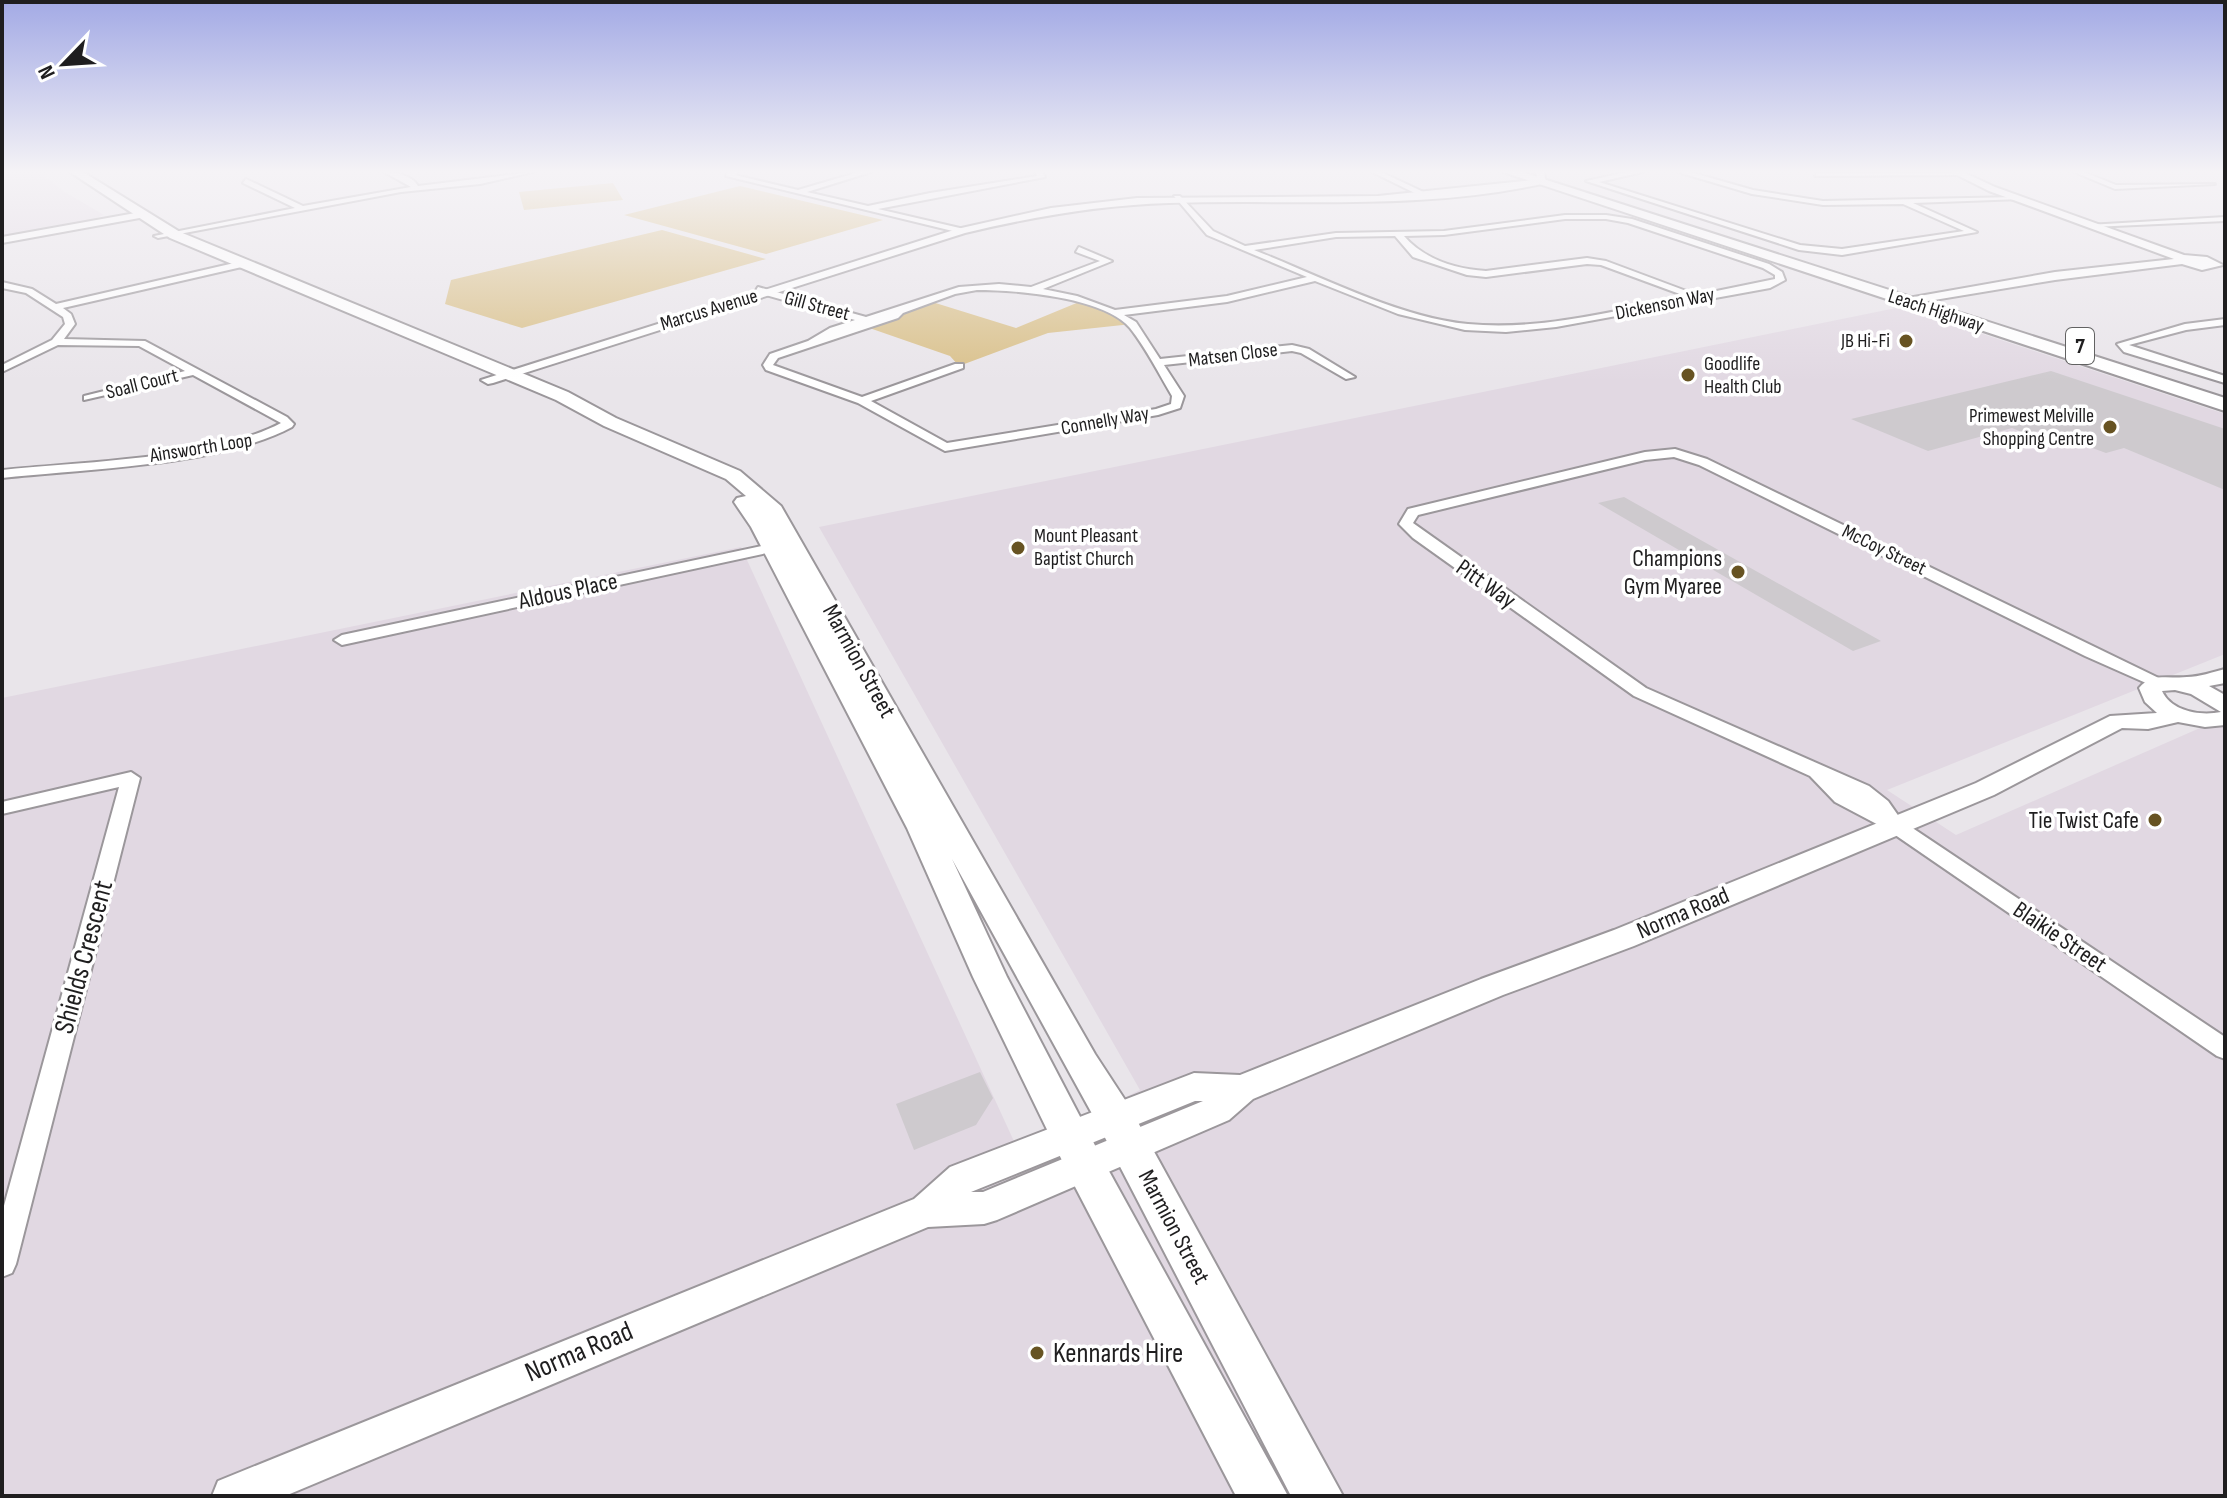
<svg xmlns="http://www.w3.org/2000/svg" width="2227" height="1498" font-family="'Sofia Sans Condensed',sans-serif">
<rect width="100%" height="100%" fill="#e9e5ea"/>
<path fill="#e1d8e2" d="M2,172H40L63,191L104,215L91,220L2,236Z
M1901,307L2225,414V654L1887,790L1956,835L2225,717V1496H2V698L741,547L1018,1150L1140,1090L819,527Z"/>
<path fill="#d9c089" d="M613,183L623,200L524,210L519,192Z
M740,186L883,220L766,254L624,215Z
M662,230L766,259L522,328L445,304L451,280Z
M929,301L1016,328L1079,302L1109,310L1132,324L1048,333L959,366L950,356L855,323Z"/>
<path fill="#cecace" d="M2051,371L2225,429V490L2124,448L2106,453L2043,430L2027,434L2012,428L1928,451L1851,419Z
M1624,497L1881,641L1853,651L1598,503Z
M980,1072L993,1098L976,1125L914,1150L896,1104Z"/>
<g fill="none" stroke-linecap="round" stroke-linejoin="round">
<defs>
<path id="street" d="M384,172C395,172 412,175 418,186L533,172L480,184L401,192L158,238L154,236L295,208L243,183L246,179L303,206L411,187Z
M728,172H738L735,175L798,190L859,172H871L807,192L868,206L930,193L1037,176L1035,172H1042L1045,177L878,209L964,229L961,233L726,176Z
M1372,172H1381L1432,196L1425,198Z
M1627,172H1643L1599,182L1800,245L1842,249L1964,231L1903,204L1823,205L1752,194L1678,172H1690L1753,190L1823,201L2017,197L2021,199L1913,203L1977,232L1842,255L1799,250L1586,181Z
M2074,172H2084L2116,185L2215,184L2115,189Z
M1817,173H1960L1964,175L1815,176Z
M1174,196H1180L1213,231L1245,246L1336,233L1444,231L1565,215H1606L1632,219L1769,264L1782,272L1785,280L1770,288L1556,327L1506,332L1465,330L1398,314L1315,281L1227,302L1124,315L1136,322L1160,359L1292,345L1309,349L1355,377L1346,379L1301,353L1292,351L1164,365L1184,396L1180,408L1158,415L945,451L858,403L766,370L763,365L770,354L808,341L830,328L855,320L755,292L758,287L866,317L959,287L999,284L1031,287L1100,261L1076,252L1079,247L1112,261L1043,289L1077,296L1115,310L1227,296L1307,277L1207,235ZM1565,219H1606L1628,223L1763,268L1775,275V279L1697,295L1606,261L1587,258L1486,271C1455,269 1424,259 1404,236L1444,235ZM1395,236L1413,257L1467,275L1486,277L1587,264L1601,265L1688,297C1616,310 1542,331 1468,324C1400,318 1318,275 1254,250L1336,237ZM977,290C1015,290 1104,297 1130,328C1146,348 1159,374 1172,396L1171,404L1156,409L947,443L871,401L963,368V364H955L862,397L773,365L778,358L898,318L903,313L955,294Z
M2225,217V221L2092,227L2088,225Z
M243,261L246,266L63,308L71,314L75,324L64,339L145,341L287,417L294,424L292,427C219,466 86,469 2,478V470C81,462 213,459 281,423L193,375L84,400V396L185,371L139,346L58,345L2,372V365L52,340L65,324L63,317L26,293L2,288V282L32,289L56,304Z
M2225,319V325L2186,330L2129,345L2225,376V383L2124,352L2117,344L2185,324Z
M1675,449L1707,459L2169,683L2167,687H2155L2085,656L1699,465L1674,457L1645,460L1418,515L1413,523L1646,688L1869,786L1888,801L1902,821L2225,1037V1059L2217,1056L1888,830L1835,802L1810,776L1634,696L1413,538L1399,524L1408,509L1645,452Z
M785,541L790,542V548L342,645L334,640L342,635Z
M131,772L140,778L16,1264L12,1273L2,1277V1213L119,787L2,814V802Z"/>
<path id="secondary" d="M1536,172H1544L1546,183C1423,211 1295,199 1169,203C1100,205 1032,217 965,233L493,383L488,384L481,380L957,229L1051,208L1137,198L1378,196L1533,180L1537,179Z
M1951,172H1963L1995,187L2184,255L2207,257L2223,265L2202,270L2182,264L2055,280L1904,305V299L1908,298L2055,272L2174,259L1989,191Z
M141,212L146,215L145,217L2,243V237Z
M2225,669V683L2209,686L2225,695V725L2205,727L2178,722L2148,729L2122,728L1994,795L1634,946L1503,995L1253,1099L1229,1120L997,1220L984,1224L928,1227L285,1496H212L218,1481L914,1199L950,1167L1194,1073L1240,1075L1481,979L1614,930L1976,783L2110,716L2157,713L2145,702L2139,688C2151,672 2170,679 2187,677C2199,677 2213,672 2225,669ZM2175,690L2191,694L2221,712C2201,716 2172,712 2162,691ZM1195,1101H1203L983,1192H971Z"/>
<path id="primary" d="M70,172H83L180,232L568,392L616,418L740,471L781,506L1095,1054L1129,1106L1343,1496H1291L1101,1130L952,859L1007,977L1099,1153L1288,1496H1236L1071,1179L973,977L907,828L751,527L734,502L737,498L746,496L726,479L604,426L556,400L170,238Z"/>
<path id="highway" d="M1503,172H1522L2225,398V411Z"/>
</defs>
<use href="#street" stroke="#9b979b" stroke-width="4"/>
<use href="#secondary" stroke="#9b979b" stroke-width="4"/>
<use href="#primary" stroke="#9b979b" stroke-width="4"/>
<use href="#highway" stroke="#9b979b" stroke-width="4"/>
<use href="#street" fill="#fff" fill-rule="evenodd"/>
<use href="#secondary" fill="#fff" fill-rule="evenodd"/>
<use href="#primary" fill="#fff" fill-rule="evenodd"/>
<use href="#highway" fill="#fff" fill-rule="evenodd"/>
</g>
<linearGradient id="sky" x2="0" y2="1"><stop stop-color="#a3aae5"/><stop offset="0.45" stop-color="#f5f3f6"/><stop offset="1" stop-color="#f5f3f6" stop-opacity="0"/></linearGradient>
<rect width="2227" height="382" fill="url(#sky)"/>
<g fill="#675322" stroke="#fff" stroke-width="3">
<circle cx="1906" cy="341" r="8"/>
<circle cx="1688" cy="375" r="8"/>
<circle cx="2110" cy="427" r="8"/>
<circle cx="1018" cy="548" r="8"/>
<circle cx="1738" cy="572" r="8"/>
<circle cx="2155" cy="820" r="8"/>
<circle cx="1037" cy="1353" r="8"/>
</g>
<g text-anchor="middle" dominant-baseline="central" stroke-width="7" stroke-linejoin="round" paint-order="stroke">
<g font-size="20" fill="#1f1e1f" stroke="#fff">
<text transform="translate(1665 304) rotate(-11)">Dickenson Way</text>
<text transform="translate(817 306) rotate(15)">Gill Street</text>
<text transform="translate(709 310) rotate(-17)">Marcus Avenue</text>
<text transform="translate(1936 311) rotate(18)">Leach Highway</text>
<text transform="translate(1233 355) rotate(-7)">Matsen Close</text>
<text transform="translate(142 384) rotate(-14)">Soall Court</text>
<text transform="translate(1105 421) rotate(-10)">Connelly Way</text>
<text transform="translate(201 448) rotate(-9)">Ainsworth Loop</text>
<text transform="translate(1884 550) rotate(26)">McCoy Street</text>
</g>
<g font-size="20" fill="#1f1e1f" stroke="#fff" text-anchor="end">
<text x="1890" y="341">JB Hi-Fi</text>
<text x="1704" y="364" text-anchor="start">Goodlife<tspan x="1704" dy="23">Health Club</tspan></text>
<text x="2094" y="416">Primewest Melville<tspan x="2094" dy="23">Shopping Centre</tspan></text>
<text x="1034" y="536" text-anchor="start">Mount Pleasant<tspan x="1034" dy="23">Baptist Church</tspan></text>
</g>
<rect fill="#fff" stroke="#626262" stroke-width="2" x="2066" y="328" width="28" height="36" rx="6"/>
<g font-size="22" font-weight="bold" fill="#1f1e1f">
<text x="2080" y="346">7</text>
</g>
<g font-size="24" fill="#1f1e1f" stroke="#fff" text-anchor="end">
<text x="1722" y="558">Champions<tspan x="1722" dy="28">Gym Myaree</tspan></text>
<text x="2139" y="820">Tie Twist Cafe</text>
</g>
<g font-size="24" fill="#1f1e1f" stroke="#fff">
<text transform="translate(1486 584) rotate(35)">Pitt Way</text>
<text transform="translate(568 591) rotate(-12)">Aldous Place</text>
<text transform="translate(859 661) rotate(61)">Marmion Street</text>
<text transform="translate(1683 913) rotate(-23)">Norma Road</text>
<text transform="translate(2060 937) rotate(34)">Blaikie Street</text>
<text transform="translate(1174 1227) rotate(62)">Marmion Street</text>
</g>
<g font-size="28" fill="#1f1e1f" stroke="#fff">
<text transform="translate(84 957) rotate(-75)">Shields Crescent</text>
<text transform="translate(579 1352) rotate(-23)">Norma Road</text>
</g>
<g font-size="28" fill="#1f1e1f" stroke="#fff" text-anchor="start">
<text x="1053" y="1353">Kennards Hire</text>
</g>
</g>
<rect width="2227" height="1498" fill="none" stroke="#1f1e1f" stroke-width="8"/>
<g transform="translate(64 64) rotate(245)" stroke="#ffffff" stroke-width="6" paint-order="stroke">
<path d="M0-6L14 30L0 20L-14 30Z" fill="#1f1e1f"/>
<text y="-12" font-size="22" font-weight="bold" text-anchor="middle" fill="#1f1e1f">N</text>
</g>
</svg>
